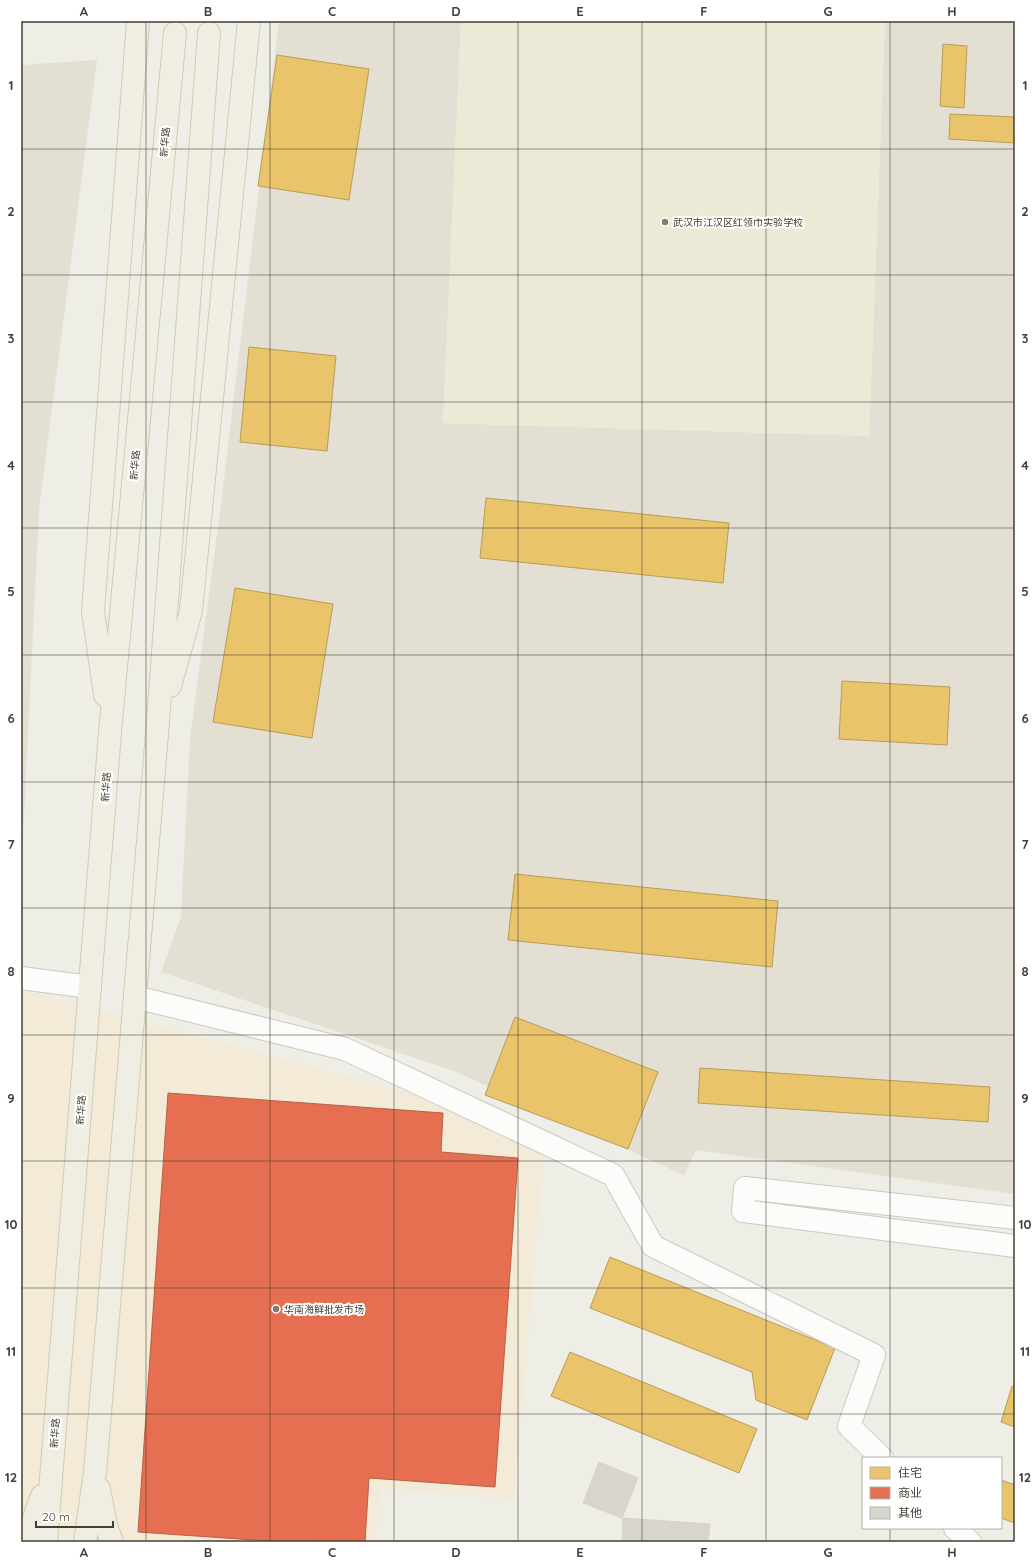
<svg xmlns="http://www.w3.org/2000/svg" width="1036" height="1563" font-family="Quicksand,'Noto Sans SC',sans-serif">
<rect width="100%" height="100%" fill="#eeede6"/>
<path fill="#e3dfd3" d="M279,21H461L443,423L869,436L885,21H1015V1194L696,1150L684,1175L454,1071L161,972L181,917L190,739L222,496Z
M97,60L39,509L21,876V65Z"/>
<path fill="#f3ead7" d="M21,992L37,994L546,1129L514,1499L380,1488L375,1542H150L21,1530Z"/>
<path fill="#ede9d7" d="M461,21H885L869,436L443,423Z"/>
<path fill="#e9c46a" stroke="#b89c59" d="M943,44L967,46L964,108L940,106Z
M277,55L369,69L349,200L258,186Z
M950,114L1015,117V143L949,139Z
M249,347L336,356L327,451L240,442Z
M486,498L729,523L723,583L480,558Z
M235,588L333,604L312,738L213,722Z
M842,681L950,687L947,745L839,739Z
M515,874L778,901L772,967L508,940Z
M515,1017L658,1072L628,1149L485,1095Z
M700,1068L990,1087L988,1122L698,1103Z
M610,1257L835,1348L807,1420L756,1400L752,1372L590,1308Z
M570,1352L757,1429L739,1473L551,1396Z
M1012,1386L1015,1387V1427L1001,1422Z
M1001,1480L1015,1485V1523L1001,1518Z"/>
<path fill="#e76f51" stroke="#b66148" d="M168,1093L443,1113L441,1152L518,1158L495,1487L369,1478L365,1542H283L138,1532Z"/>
<path fill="#d8d5ce" stroke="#d7d4cc" d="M599,1462L638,1478L622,1518L583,1503Z
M623,1518L710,1524L708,1542H622Z"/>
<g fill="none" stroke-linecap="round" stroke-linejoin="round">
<defs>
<path id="minor" d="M21,978L90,987
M135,997L345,1049L613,1175L653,1246L874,1355L849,1426L882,1458
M1015,1218L745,1188L743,1211L1015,1246
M955,1528L970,1542"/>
<path id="primary" d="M170,686L191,611L249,21
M105,695L93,611L138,21
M99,1489L106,1526L112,1542
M23,1542L31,1526L42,1496
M46,1542L110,732L175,33
M85,1542L95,1472L157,734L209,33"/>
</defs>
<use href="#minor" stroke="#cbc9c2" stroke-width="24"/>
<use href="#primary" stroke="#d2cbb2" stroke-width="24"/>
<use href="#minor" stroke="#fcfcfb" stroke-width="22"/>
<use href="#primary" stroke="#f0ede2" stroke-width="22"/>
</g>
<path fill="none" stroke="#443f32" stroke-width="1" stroke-opacity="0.55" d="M146,21V1542M270,21V1542M394,21V1542M518,21V1542M642,21V1542M766,21V1542M890,21V1458M21,149H1015M21,275H1015M21,402H1015M21,528H1015M21,655H1015M21,782H1015M21,908H1015M21,1035H1015M21,1161H1015M21,1288H1015M21,1414H1015M890,1528V1542"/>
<g fill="#807c71" stroke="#fff" stroke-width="1.5">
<circle cx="665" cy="222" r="4"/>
<circle cx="276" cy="1309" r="4"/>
</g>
<g text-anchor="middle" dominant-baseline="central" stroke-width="4" stroke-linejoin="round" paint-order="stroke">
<g font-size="10" fill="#443f32" stroke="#fff">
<text transform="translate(165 142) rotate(-85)">新华路</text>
<text transform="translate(135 465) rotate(-85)">新华路</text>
<text transform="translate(106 787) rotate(-86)">新华路</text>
<text transform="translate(81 1110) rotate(-86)">新华路</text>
<text transform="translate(55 1433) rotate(-86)">新华路</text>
</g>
<g font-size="10" fill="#443f32" stroke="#fff" text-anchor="start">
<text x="673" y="222">武汉市江汉区红领巾实验学校</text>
<text x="284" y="1309">华南海鲜批发市场</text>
</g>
</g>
<rect width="1036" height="1563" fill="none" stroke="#ffffff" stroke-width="44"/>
<rect x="862" y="1457" width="140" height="72" fill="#ffffff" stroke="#b4b2ad"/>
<rect x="870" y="1467" width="20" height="12" fill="#e9c46a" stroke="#b4b2ad"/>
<text x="898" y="1477" font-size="12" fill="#443f32">住宅</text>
<rect x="870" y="1487" width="20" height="12" fill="#e76f51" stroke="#b4b2ad"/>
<text x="898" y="1497" font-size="12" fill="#443f32">商业</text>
<rect x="870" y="1507" width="20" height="12" fill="#d8d5ce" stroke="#b4b2ad"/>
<text x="898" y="1517" font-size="12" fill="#443f32">其他</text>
<path d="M36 1521v6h77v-6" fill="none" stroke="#443f32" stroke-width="2"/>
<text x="42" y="1521" font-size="12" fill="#443f32" stroke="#ffffff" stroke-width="3" paint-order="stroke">20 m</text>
<rect x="22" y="22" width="992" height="1519" fill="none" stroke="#443f32" stroke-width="1.5"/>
<g font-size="13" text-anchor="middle" font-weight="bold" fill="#443f32">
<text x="84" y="16">A</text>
<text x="208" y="16">B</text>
<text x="332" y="16">C</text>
<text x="456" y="16">D</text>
<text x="580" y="16">E</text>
<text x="704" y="16">F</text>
<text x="828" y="16">G</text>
<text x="952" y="16">H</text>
<text x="11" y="90">1</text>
<text x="1025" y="90">1</text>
<text x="11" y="216">2</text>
<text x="1025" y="216">2</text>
<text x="11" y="343">3</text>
<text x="1025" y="343">3</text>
<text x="11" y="470">4</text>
<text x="1025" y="470">4</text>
<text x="11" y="596">5</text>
<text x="1025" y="596">5</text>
<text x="11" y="723">6</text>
<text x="1025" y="723">6</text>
<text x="11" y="849">7</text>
<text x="1025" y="849">7</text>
<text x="11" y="976">8</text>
<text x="1025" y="976">8</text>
<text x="11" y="1103">9</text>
<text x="1025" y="1103">9</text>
<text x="11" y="1229">10</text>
<text x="1025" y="1229">10</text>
<text x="11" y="1356">11</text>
<text x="1025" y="1356">11</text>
<text x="11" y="1482">12</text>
<text x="1025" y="1482">12</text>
<text x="84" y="1557">A</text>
<text x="208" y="1557">B</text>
<text x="332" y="1557">C</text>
<text x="456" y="1557">D</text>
<text x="580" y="1557">E</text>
<text x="704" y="1557">F</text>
<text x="828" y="1557">G</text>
<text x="952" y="1557">H</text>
</g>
</svg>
